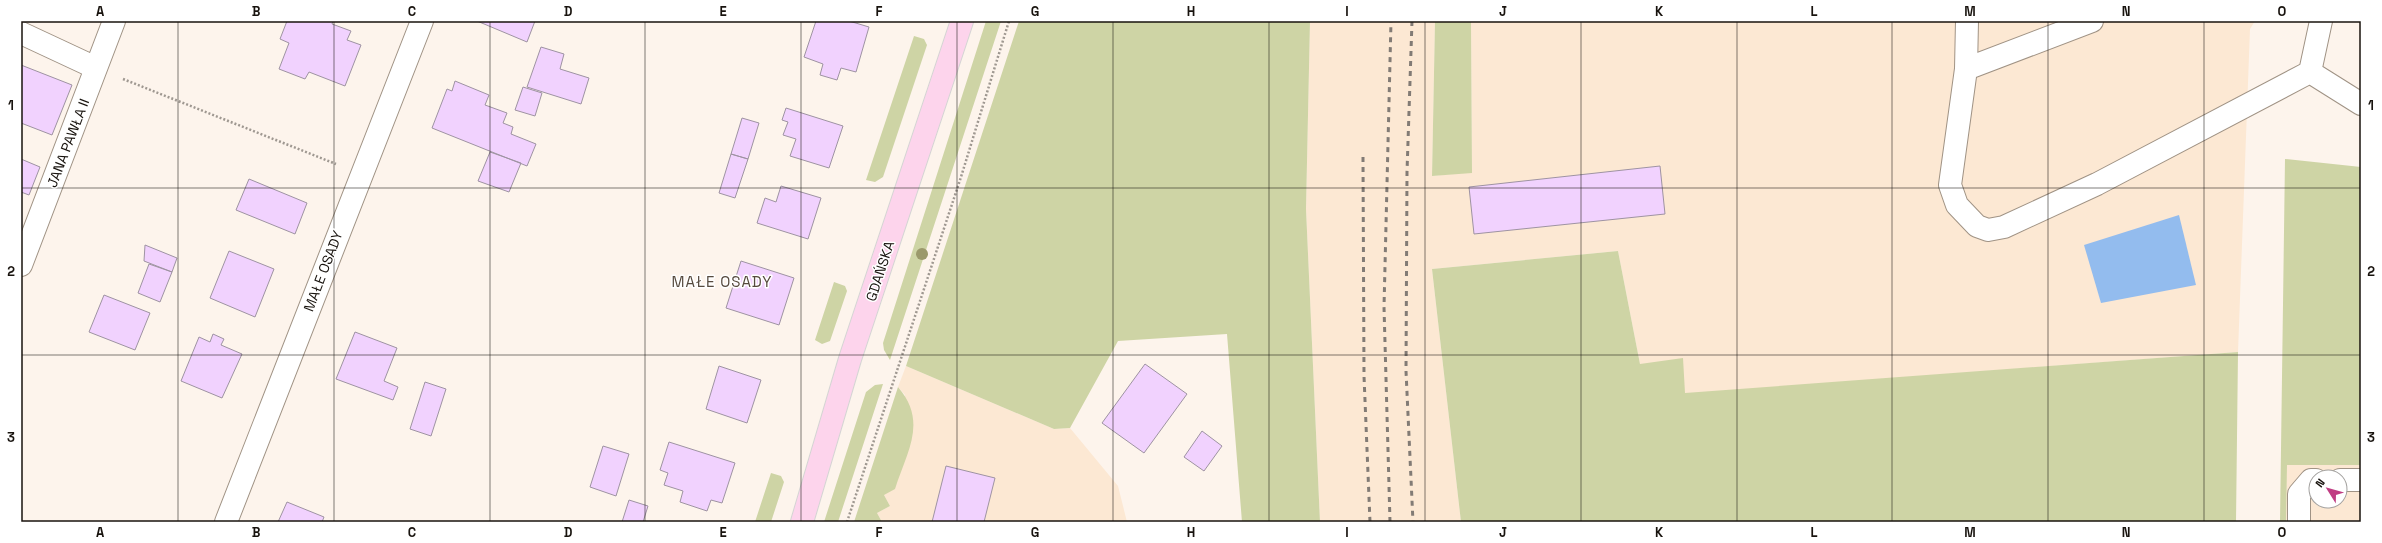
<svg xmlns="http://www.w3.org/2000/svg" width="2382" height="543" font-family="'Space Grotesk',sans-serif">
<rect width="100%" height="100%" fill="#fdf4ec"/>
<path fill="#fce8d3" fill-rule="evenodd" d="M1310,21H1435L1432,176L1472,172L1471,21H2255L2250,29L2238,352L1684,394L1640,364L1618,251L1432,269L1461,522H1320L1306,209Z
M906,366L1054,429L1070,428L1118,486L1127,522H882L877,513L890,506L884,495L905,395L898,387Z
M2286,465H2361V522H2286ZM2316,477H2340V501H2316Z"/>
<path fill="#ced4a5" d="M986,21H1001L890,360L884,350L883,343Z
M1019,21H1310L1306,209L1320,522H1242L1227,334L1118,341L1070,428L1054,429L906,366Z
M1435,21H1471L1472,173L1432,176Z
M914,36L924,39L927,45L883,177L875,182L866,180Z
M2285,159L2361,167V465H2287L2286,522H2280Z
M1618,251L1640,364L1683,358L1685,393L2238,352L2236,522H1461L1432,269Z
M834,282L845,286L847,291L830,341L822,344L815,340Z
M883,384L838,522H824L866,392L875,385Z
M898,387C928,422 907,451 895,489L884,495L890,506L877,513L882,522H854Z
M771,473L781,476L784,482L771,522H755Z"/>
<path fill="#93bcee" d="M2179,215L2196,285L2101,303L2084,245Z"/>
<path fill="#f1d2fe" stroke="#9e93a2" d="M287,21H333L332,24L351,31L347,40L361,45L345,86L309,72L305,79L279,69L289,43L280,39Z
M477,21H535L527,42Z
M816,21H849L869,27L856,72L841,68L837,80L820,75L823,64L804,57Z
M541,47L564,54L560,69L589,78L581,104L527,87Z
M21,65L72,85L52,135L21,123Z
M455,81L489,95L485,105L507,113L503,123L513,127L511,134L536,144L527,166L432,128L447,89L452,91Z
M523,87L542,93L535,116L515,110Z
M786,108L843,126L829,168L790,156L796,139L783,135L788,122L782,120Z
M742,118L759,123L748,159L731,154Z
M490,152L521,163L509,192L478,181Z
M731,154L748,159L735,198L719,193Z
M21,159L40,167L29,195L21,192Z
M1660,166L1665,214L1474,234L1469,187Z
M249,179L307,203L295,234L236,210Z
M781,186L821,198L808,239L757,223L765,198L776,202Z
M145,245L177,258L172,272L144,261Z
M229,251L274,269L255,317L210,298Z
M741,261L794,278L779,325L726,308Z
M149,264L172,272L160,302L138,293Z
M104,295L150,313L135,350L89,332Z
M355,332L397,348L384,381L398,387L393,400L336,379Z
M213,334L224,339L221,345L242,354L222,398L181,381L199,337L210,342Z
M1145,364L1187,394L1144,453L1102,423Z
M719,366L761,380L747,423L706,409Z
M425,382L446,389L431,436L410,429Z
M1202,431L1222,446L1204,471L1184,457Z
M669,442L735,463L722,503L711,500L707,511L680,502L683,491L664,485L668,473L660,470Z
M603,446L629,454L616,496L590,487Z
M946,466L995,478L984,522H932Z
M629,500L648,506L643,522H622Z
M287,502L324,517L322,522H278Z"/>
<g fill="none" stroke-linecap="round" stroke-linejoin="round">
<defs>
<path id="minor" d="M1967,21L1966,69L1950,185L1957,205L1977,226L1988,230L2004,227L2097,184L2310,72
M2321,21L2310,72L2361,104
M21,33L96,68
M1966,69L2092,21
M21,265L114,21
M2340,480H2361
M226,522L422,21
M2299,522V494L2311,480H2316"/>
<path id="major" d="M802,522L850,359L962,21"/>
</defs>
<use href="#minor" stroke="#a09385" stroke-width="24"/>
<use href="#major" stroke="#d5d5d4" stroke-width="24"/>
<path stroke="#9f9891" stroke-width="2.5" stroke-dasharray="2 2" stroke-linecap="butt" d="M123,79L336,164
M847,522L961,177L1009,21"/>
<use href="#minor" stroke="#fff" stroke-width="22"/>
<use href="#major" stroke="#fdd4ec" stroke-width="22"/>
<path stroke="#827b75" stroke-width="3" stroke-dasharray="5 5" stroke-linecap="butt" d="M1412,21L1407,172L1406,371L1413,522
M1363,157L1364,376L1370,522
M1390,522L1384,307L1391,21"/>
</g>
<circle fill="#9b996b" cx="922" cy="254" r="6"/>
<path fill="none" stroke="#18130e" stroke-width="1" stroke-opacity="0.55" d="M178,21V522M334,21V522M490,21V522M645,21V522M801,21V522M957,21V522M1113,21V522M1269,21V522M1425,21V522M1581,21V522M1737,21V522M1892,21V522M2048,21V522M2204,21V522M21,188H2361M21,355H2361"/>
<g text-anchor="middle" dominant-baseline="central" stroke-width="3" stroke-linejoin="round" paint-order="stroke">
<g font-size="14" fill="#18130e" stroke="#fff">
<text transform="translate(68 143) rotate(-69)">JANA PAWŁA II</text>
<text transform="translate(323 271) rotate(-69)">MAŁE OSADY</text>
<text transform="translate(880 271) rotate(-72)">GDAŃSKA</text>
</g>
<g font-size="15" letter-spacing="1" fill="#564a3e" stroke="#fff">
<text x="722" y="281">MAŁE OSADY</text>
</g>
</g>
<rect width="2382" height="543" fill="none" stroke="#ffffff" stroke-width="44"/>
<g transform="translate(2328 489) rotate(307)"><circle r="19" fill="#ffffff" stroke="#a3a19f"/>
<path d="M0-3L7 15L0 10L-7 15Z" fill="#c03d83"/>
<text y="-6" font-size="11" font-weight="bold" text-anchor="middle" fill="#18130e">N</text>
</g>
<rect x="22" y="22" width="2338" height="499" fill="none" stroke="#18130e" stroke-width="1.5"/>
<g font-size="13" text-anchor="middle" font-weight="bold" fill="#18130e">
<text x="100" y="16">A</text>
<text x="256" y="16">B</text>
<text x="412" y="16">C</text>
<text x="568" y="16">D</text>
<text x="723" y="16">E</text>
<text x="879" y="16">F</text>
<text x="1035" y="16">G</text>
<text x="1191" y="16">H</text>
<text x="1347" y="16">I</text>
<text x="1503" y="16">J</text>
<text x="1659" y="16">K</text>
<text x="1814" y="16">L</text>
<text x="1970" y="16">M</text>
<text x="2126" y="16">N</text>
<text x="2282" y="16">O</text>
<text x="11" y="110">1</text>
<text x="2371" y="110">1</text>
<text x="11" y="276">2</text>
<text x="2371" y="276">2</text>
<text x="11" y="442">3</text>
<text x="2371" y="442">3</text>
<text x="100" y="537">A</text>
<text x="256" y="537">B</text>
<text x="412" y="537">C</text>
<text x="568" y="537">D</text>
<text x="723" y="537">E</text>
<text x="879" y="537">F</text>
<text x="1035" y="537">G</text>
<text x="1191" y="537">H</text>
<text x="1347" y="537">I</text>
<text x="1503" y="537">J</text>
<text x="1659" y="537">K</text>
<text x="1814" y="537">L</text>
<text x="1970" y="537">M</text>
<text x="2126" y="537">N</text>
<text x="2282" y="537">O</text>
</g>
</svg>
